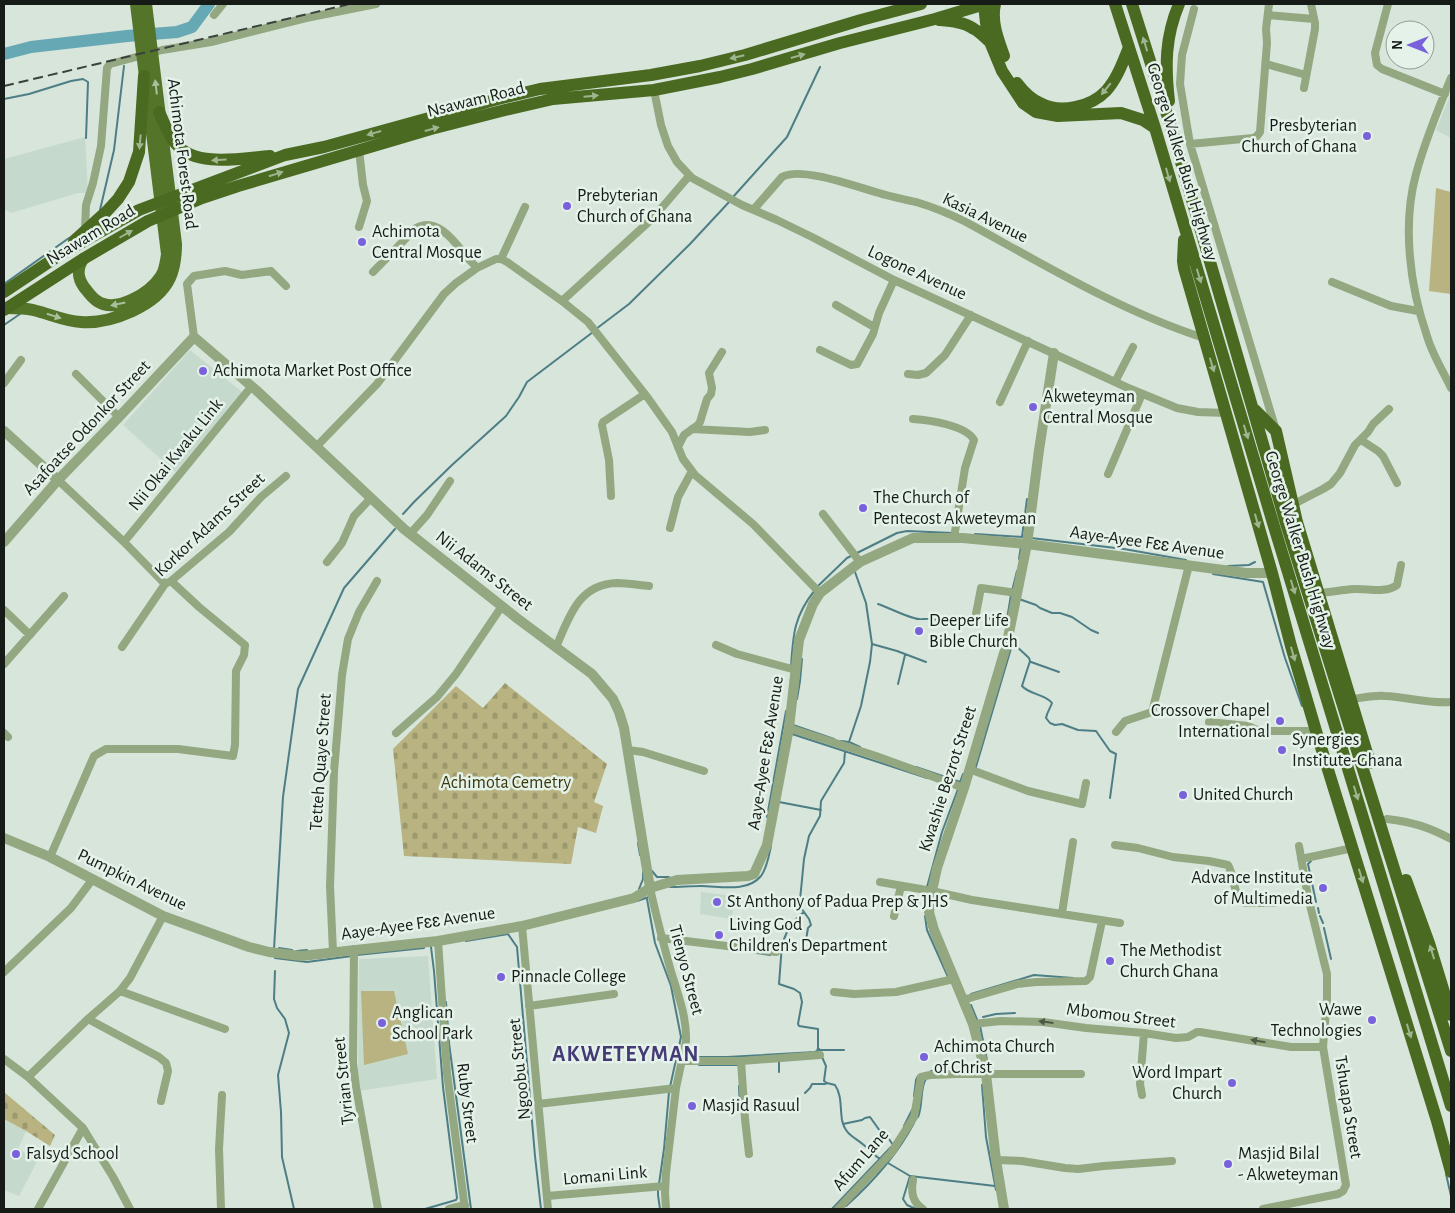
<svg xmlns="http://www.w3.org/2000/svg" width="1455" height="1213" font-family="'Alegreya Sans',sans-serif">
<defs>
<pattern id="cemetery-stones" width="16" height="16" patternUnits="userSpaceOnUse" patternTransform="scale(1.25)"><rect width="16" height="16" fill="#b8b380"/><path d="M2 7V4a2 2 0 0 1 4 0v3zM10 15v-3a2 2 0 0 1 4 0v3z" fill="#9d996e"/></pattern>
</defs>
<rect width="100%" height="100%" fill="#d7e5db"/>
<path fill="#c5dacc" d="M1451,93V138L1436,130Z
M85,137L88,193H78L11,213L6,210H4V159Z
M190,350L242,392L175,472L123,425Z
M701,892L734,896L732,919L700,914Z
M428,956L437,1079L359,1091L358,1078L359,959Z
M4,1119L26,1131L18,1149L38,1160L19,1196L4,1190Z"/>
<path fill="url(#cemetery-stones)" d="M505,683L607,764L594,802L603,806L596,833L578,827L571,864L404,856L393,749L456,686L483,708Z
M4,1092L55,1135L50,1146L26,1131L4,1119Z"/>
<path fill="#b8b380" d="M1436,188L1451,192V294L1429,291Z
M361,991H394L408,1054L364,1065Z"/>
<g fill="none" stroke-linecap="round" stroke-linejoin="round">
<path stroke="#4e7e85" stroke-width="2" d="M4,99L29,94L71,81L83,79L88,82L86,138
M733,197L787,137L820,67
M100,210L114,150L124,66
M4,284L69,238
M4,325L20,314
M596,329L629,304L690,244L730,201
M403,514L414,502L452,465L506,416L519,397L527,382L593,332
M975,534L1022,537L1027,499
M1031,538L1124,549L1186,560
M857,553L897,533L907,531L953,533
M1019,559L1021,546
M1228,566L1249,565L1255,562
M1213,574L1263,582L1285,658L1302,706
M818,586L847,558L851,556
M1012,591L1017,571
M1019,599L1036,605L1040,608L1052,613H1060L1072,617L1091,630L1098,633
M878,604C890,608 902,615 914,618C921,621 927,617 934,620C943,615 958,620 968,623H970L974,617H977L1000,620L1006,623
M1006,625L1011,595
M1012,642L1029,658L1030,661L1022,686C1030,695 1045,694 1052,703C1050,709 1047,712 1046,718L1050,723L1055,725L1062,724L1078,730L1096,731L1110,751L1116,754L1110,798
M872,644L897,651L926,662
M1031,662L1059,672
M791,667C793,634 794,616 815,590
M898,684L905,655
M797,699L800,681L802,659
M793,725L834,739
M792,734L927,778
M841,741L849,742L860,747
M849,742L861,706L870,662L872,644L866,603L855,572
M916,767L960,782L963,774
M975,770L1012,645
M779,802L821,810
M767,817L786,711
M638,843L640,855
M1311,861L1308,864L1316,902
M652,871L657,877H669
M670,887C680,887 691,886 701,886C720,886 747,893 761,876C767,868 769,856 771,846
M927,887L942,832L958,789
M639,889L643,879V872
M647,899L655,943L671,986L681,1037L670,1087
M637,901L649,897
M1318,908L1319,913
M924,909L926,891
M804,912L809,919L811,925L808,928L806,940L827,947L830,951
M925,916L927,930L948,977
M1320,916L1323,923
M1324,928L1331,959
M466,941L508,934L517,947L535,1156L541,1209
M279,948L292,950
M274,949L283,797L298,689L344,588L395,529
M297,951L307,950
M757,953L770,955
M357,955L424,948
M275,956V958L307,962L352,956
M275,971L274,999L277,1008L285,1019L289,1033L278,1075L281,1112L282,1157L294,1209
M971,994L1034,975L1073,978
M446,1002L449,1043L471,1209
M971,1005L978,1022
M983,1017L996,1014L1015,1013
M980,1026L987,1060
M818,1052V1029L799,1026L798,1024L802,1002L800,993L794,989L779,984L782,944L787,932L797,918L804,912L801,908L800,900L804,859L809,836L820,816L821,801L844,763L845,752
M696,1057H727L815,1052L817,1051L818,1048L820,1050H844
M822,1057L826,1066L824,1081L827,1083
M779,1061V1072
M699,1065H739
M931,1071L939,1070
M982,1085L986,1137L996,1190
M739,1086L740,1111
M805,1093L810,1088L812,1084H825L827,1083L835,1085C842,1095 840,1108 842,1120C845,1135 855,1137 865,1146C870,1150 874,1155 880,1159
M914,1096L916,1080L918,1076
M918,1117C923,1106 920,1086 926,1079
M843,1124L862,1120L865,1118L870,1117L880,1131L883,1130L893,1145
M904,1126L912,1110
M888,1163L910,1176L903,1199L907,1205L916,1209
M1446,1174L1451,1196
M910,1176L995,1186
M659,1184L664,1149L669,1092
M658,1189V1195L660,1209
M846,1206C873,1182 897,1155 914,1123
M425,1209L456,1200L457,1198L443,1087L434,971L431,947
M832,1209L891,1147"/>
<path stroke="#66a9b4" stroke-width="12" d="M4,54L31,47L127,36L177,32L192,27L209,4"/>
<path stroke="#93a780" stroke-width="8" d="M1388,4L1375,53L1377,65L1382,69L1445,94
M1194,9L1182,55L1180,84L1190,144L1275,427
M214,15L223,4
M1268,15L1314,19
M1266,64L1306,75
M1451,78C1438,109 1425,141 1416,174C1402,225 1410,287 1427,336C1432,354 1443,371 1451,388
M1304,88L1315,29V23L1311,4
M654,90L661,125L668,146L677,162L692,178L742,205L777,220L812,237L894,280L1126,387L1177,408L1198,412L1226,413
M1190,144L1253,138L1257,136L1260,132L1267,43L1266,29L1269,4
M359,150L363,185L367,201L359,227
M754,209L782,177C801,166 857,187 879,193C891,197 904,199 916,202C933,207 950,214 966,222C1043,264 1120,311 1204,338
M85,230L86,205L93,183L101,146L107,68L110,64L162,50L211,42L306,18L376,4
M501,259L525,207
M373,272L416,228C437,216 455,242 466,256C469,260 474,264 477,268
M1332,282L1391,306L1418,311
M562,301L653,218L689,176
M836,305L874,327
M194,337L187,284L194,276L225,271L242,275L271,271L286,286
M820,350L851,365L857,364L873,334L879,313L894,280
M76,374L119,417
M908,374L918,375L926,373L945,355L971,315
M1115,382L1133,347
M4,383L21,360
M1000,402L1028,341
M913,419C928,420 966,425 974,440L965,468L954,538
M692,429L750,432L765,430
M1361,440L1378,451L1383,456L1397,483
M316,447L377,384L444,294L456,283L477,268L496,259H501L507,262L562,301L588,322L648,398L672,432L683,459L695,475L753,524L820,593
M678,447L684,435L698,425L700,422L707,399L711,394L712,388L709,373L722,352
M1108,474L1142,394
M58,480L124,542L165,584
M611,496L609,460L602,425L603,422L645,394
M1292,505L1323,489L1331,484L1340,473L1355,445L1368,432L1373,424L1389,409
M823,514L860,562
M670,528L678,497L692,471
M410,534L427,515L450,481
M124,542L251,387
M327,562L342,543L354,516L371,498
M1319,593C1331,592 1342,590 1354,589C1368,588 1385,594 1397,585L1401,565
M4,610L30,635
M976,614L981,588L1017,593
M716,645L737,654L796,670
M122,647L165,584L171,581L229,532L261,497L286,476
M556,647C569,618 578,584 617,583C628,583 638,585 649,586
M4,664L64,596
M1351,699C1362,698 1374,695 1385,696C1408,697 1429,704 1451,702
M1209,722L1248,726L1259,731H1316
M789,728L876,756L964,788
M1116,732L1125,721L1152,712L1189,565
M4,733L8,737
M396,733L437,697L456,674L502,606
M628,750L643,752L704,771
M969,769L1028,791L1082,804L1086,783
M1387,819C1412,822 1429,827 1451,839
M1115,845L1138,848L1173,857L1209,861L1228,865C1235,877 1232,893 1244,903H1273L1308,897
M50,857L94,756L106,749H178L233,756L235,745L236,671L244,655L245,645L199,607L171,581
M1301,859L1353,848
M880,882L932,891L972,900L1120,923
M650,888C656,915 663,942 670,968C677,992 687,1016 686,1041L676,1088L666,1173L665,1193L666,1209
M1062,913L1073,842
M894,916L901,886
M522,926L548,1209
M661,938L776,952
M438,941L447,1073L465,1209
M354,949L353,1063L356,1087L378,1209
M333,952L330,886L334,772L342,675L348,639L359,612L377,581
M4,972L71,908L92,880
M120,991L225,1029
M834,992L854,994L896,992L954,979
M963,1000L1017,984L1036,982L1086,981L1090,977L1102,921
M529,1006L614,994
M88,1019L159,1057L166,1063L168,1071L161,1101
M973,1024L1001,1021L1043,1022L1086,1028L1144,1033L1176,1038L1188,1037L1197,1032H1200L1291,1047H1323
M4,1059L28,1077L83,1128L113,1177L130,1209
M682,1061H741L820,1055
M741,1061L745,1119L749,1154
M28,1077L88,1019L120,991L130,978L163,916
M1142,1095L1140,1084L1144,1033
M538,1104L676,1088
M996,1160L1022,1161L1065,1168L1078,1169L1104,1166L1172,1161
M913,1180C911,1192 912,1202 923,1209
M547,1196L665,1186
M38,1209L83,1128
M221,1209L219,1149L222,1095
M449,1209L465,1205
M838,1209L891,1153L914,1117L921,1077L930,1075L957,1074H1081
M1263,1209L1338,1194L1343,1191L1346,1185L1323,1047L1327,999V974L1308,897L1299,846"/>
<path stroke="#93a780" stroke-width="10" d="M4,431L58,480
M4,542L58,480L119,417L194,337L256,390L404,529L518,619L592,674L613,699L619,712L624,728L650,888
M4,838L50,857L163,916L249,947L269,952L301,956L438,941L522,926L634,898L650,888L677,880L748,876L754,874L767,845L789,728L799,640L813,604L820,593L860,562L913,538H963L1027,544L1246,573H1272
M1004,1209L996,1160L986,1074L973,1024L934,930L929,912L932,891L937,868L964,788L1007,643L1027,544L1039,450L1054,353"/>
<path stroke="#537429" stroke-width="12" d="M83,259C77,269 77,277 84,287C88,292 92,298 97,301C116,314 150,293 161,276C165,270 166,262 167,254L136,4
M6,308C15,308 25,308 33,310C50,314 64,321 81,322C111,324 157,306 170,278C175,267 176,256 176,244L146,4"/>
<path stroke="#4a6a21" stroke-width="12" d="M984,4L986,23L990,42L1002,71L1023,103L1036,112L1058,116L1121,113L1143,120L1155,128
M995,4C991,22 998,39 1004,56
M1115,4L1155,128L1273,523L1451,1106
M1132,4L1170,124L1285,520L1451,1051
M939,20C950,21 964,22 974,29C980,32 985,38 990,42
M1017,83C1023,91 1031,99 1040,103C1060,114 1091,107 1106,91C1117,79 1123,62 1129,47
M1169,101C1165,66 1165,37 1179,4
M159,112C164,122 168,135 176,144C196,168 242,158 270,156
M1184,240L1183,261L1184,268L1272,573L1291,646L1316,731L1437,1121L1451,1172
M74,241L106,212L118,199L129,182L139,152L144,76
M4,292L61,254L139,210L285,155L324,147L498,99L540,89L651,75L700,66L745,55L861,20L921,4
M4,310L83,259L148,221L202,198L238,186L431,129L505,110L553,99L654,90L720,77L752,69L840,43L935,19L985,4
M1255,410L1276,431L1297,522L1370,763
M1406,880L1429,943L1451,1015"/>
<path stroke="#3b423d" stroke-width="2" stroke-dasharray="10 5" stroke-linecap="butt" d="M4,86L350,4"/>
</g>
<defs><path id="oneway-solid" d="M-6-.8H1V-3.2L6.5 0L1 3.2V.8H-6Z" transform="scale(1.25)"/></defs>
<g fill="#9fb58f">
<use href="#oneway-solid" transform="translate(1145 44) rotate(-107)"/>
<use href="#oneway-solid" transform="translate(798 56) rotate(-16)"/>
<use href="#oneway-solid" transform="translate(737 57) rotate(167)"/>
<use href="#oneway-solid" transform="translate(1106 89) rotate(129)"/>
<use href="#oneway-solid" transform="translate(591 96) rotate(-5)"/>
<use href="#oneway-solid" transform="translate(432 129) rotate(-15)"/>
<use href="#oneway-solid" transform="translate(374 133) rotate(164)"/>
<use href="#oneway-solid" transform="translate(140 142) rotate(95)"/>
<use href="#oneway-solid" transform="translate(219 160) rotate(176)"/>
<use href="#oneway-solid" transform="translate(276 174) rotate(-17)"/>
<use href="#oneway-solid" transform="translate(1168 175) rotate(74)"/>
<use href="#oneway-solid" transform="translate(126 234) rotate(-30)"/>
<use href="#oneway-solid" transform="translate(1199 276) rotate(73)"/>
<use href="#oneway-solid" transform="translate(1212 365) rotate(73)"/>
<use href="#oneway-solid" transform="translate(1246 432) rotate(73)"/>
<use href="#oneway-solid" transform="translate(1257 521) rotate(74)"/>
<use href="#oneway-solid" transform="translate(1293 587) rotate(73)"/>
<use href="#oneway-solid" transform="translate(1293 654) rotate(74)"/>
<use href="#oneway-solid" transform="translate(1356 793) rotate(73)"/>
<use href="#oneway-solid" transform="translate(1361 876) rotate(73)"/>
<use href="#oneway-solid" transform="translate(1432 952) rotate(-107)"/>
<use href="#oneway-solid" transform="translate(1409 1031) rotate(73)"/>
</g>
<g fill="#aac09c">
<use href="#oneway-solid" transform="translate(156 87) rotate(-97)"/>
<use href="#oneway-solid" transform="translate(118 304) rotate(168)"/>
<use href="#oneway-solid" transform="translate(54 316) rotate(17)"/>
</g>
<g fill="#4e5a46">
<use href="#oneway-solid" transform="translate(1046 1022) rotate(-173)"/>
<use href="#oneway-solid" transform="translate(1258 1041) rotate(-170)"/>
</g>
<g fill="#7a61dc" stroke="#e4f2e9" stroke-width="2">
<circle cx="1367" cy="136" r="5"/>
<circle cx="567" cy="206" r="5"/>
<circle cx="362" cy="242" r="5"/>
<circle cx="203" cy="371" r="5"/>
<circle cx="1033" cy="407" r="5"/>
<circle cx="863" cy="508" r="5"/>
<circle cx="919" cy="631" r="5"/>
<circle cx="1280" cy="721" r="5"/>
<circle cx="1282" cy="750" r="5"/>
<circle cx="1183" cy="795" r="5"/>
<circle cx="1323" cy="888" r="5"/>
<circle cx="717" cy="902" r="5"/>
<circle cx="719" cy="935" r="5"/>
<circle cx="1110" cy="961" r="5"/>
<circle cx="501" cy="977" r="5"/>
<circle cx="1372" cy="1020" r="5"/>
<circle cx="382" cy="1023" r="5"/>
<circle cx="924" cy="1057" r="5"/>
<circle cx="1232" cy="1083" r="5"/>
<circle cx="692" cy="1106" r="5"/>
<circle cx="16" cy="1154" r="5"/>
<circle cx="1228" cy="1164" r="5"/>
</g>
<g text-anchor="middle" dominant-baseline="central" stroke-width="5" stroke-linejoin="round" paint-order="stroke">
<g font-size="18" fill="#161b17" stroke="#e4f2e9">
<text transform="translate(476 100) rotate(-14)">Nsawam Road</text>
<text transform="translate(182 154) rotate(83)">Achimota Forest Road</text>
<text transform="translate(1182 162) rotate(73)">George Walker Bush Highway</text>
<text transform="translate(985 218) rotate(26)">Kasia Avenue</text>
<text transform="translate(91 235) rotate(-31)">Nsawam Road</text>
<text transform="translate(917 273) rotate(25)">Logone Avenue</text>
<text transform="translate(87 428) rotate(-47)">Asafoatse Odonkor Street</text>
<text transform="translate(176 455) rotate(-51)">Nii Okai Kwaku Link</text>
<text transform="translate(210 525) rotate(-43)">Korkor Adams Street</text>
<text transform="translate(1147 543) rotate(8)">Aaye-Ayee Fɛɛ Avenue</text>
<text transform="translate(1300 550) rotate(73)">George Walker Bush Highway</text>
<text transform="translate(484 571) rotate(38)">Nii Adams Street</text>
<text transform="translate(766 753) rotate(-81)">Aaye-Ayee Fɛɛ Avenue</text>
<text transform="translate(321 762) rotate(-86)">Tetteh Quaye Street</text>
<text transform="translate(948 779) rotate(-72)">Kwashie Bezrot Street</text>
<text transform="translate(132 880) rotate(26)">Pumpkin Avenue</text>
<text transform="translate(418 924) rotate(-8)">Aaye-Ayee Fɛɛ Avenue</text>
<text transform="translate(686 970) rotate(75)">Tienyo Street</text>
<text transform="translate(1121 1016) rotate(7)">Mbomou Street</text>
<text transform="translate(520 1069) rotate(-96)">Ngoobu Street</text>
<text transform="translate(344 1081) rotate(-96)">Tyrian Street</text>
<text transform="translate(467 1103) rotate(83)">Ruby Street</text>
<text transform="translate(1348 1107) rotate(81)">Tshuapa Street</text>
<text transform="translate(861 1160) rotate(-49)">Afum Lane</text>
<text transform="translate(605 1176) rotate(-5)">Lomani Link</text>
</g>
<g font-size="18" fill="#161b17" stroke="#e4f2e9" text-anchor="start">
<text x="1357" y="126" text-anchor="end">Presbyterian<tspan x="1357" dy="21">Church of Ghana</tspan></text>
<text x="577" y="196">Prebyterian<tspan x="577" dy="21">Church of Ghana</tspan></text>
<text x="372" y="232">Achimota<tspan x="372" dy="21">Central Mosque</tspan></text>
<text x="213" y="371">Achimota Market Post Office</text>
<text x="1043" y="397">Akweteyman<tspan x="1043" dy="21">Central Mosque</tspan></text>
<text x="873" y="498">The Church of<tspan x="873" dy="21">Pentecost Akweteyman</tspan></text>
<text x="929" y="621">Deeper Life<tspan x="929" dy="21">Bible Church</tspan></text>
<text x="1270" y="711" text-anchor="end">Crossover Chapel<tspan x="1270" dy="21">International</tspan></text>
<text x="1292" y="740">Synergies<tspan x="1292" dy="21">Institute-Ghana</tspan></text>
<text x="1193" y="795">United Church</text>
<text x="1313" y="878" text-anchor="end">Advance Institute<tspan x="1313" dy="21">of Multimedia</tspan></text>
<text x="727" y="902">St Anthony of Padua Prep &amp; JHS</text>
<text x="729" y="925">Living God<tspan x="729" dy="21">Children's Department</tspan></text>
<text x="1120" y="951">The Methodist<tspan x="1120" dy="21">Church Ghana</tspan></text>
<text x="511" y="977">Pinnacle College</text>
<text x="1362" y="1010" text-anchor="end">Wawe<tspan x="1362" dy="21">Technologies</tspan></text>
<text x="392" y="1013">Anglican<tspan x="392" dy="21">School Park</tspan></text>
<text x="934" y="1047">Achimota Church<tspan x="934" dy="21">of Christ</tspan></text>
<text x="1222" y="1073" text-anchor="end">Word Impart<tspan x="1222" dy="21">Church</tspan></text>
<text x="702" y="1106">Masjid Rasuul</text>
<text x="26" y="1154">Falsyd School</text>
<text x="1238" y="1154">Masjid Bilal<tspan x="1238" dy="21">- Akweteyman</tspan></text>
</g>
<g font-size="18" fill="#3b370c" stroke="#e4f2e9">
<text x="506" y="783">Achimota Cemetry</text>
</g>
<g font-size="22" font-weight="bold" letter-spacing="1" fill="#443a76" stroke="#e4f2e9">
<text x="626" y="1054">AKWETEYMAN</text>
</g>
</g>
<rect width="1455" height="1213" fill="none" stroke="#161b17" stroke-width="10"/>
<g transform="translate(1410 45) rotate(270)"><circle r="24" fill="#e4f2e9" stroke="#929c95"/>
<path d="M0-4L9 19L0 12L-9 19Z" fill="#7a61dc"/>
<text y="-8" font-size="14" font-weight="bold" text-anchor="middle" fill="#161b17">N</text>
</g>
</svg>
